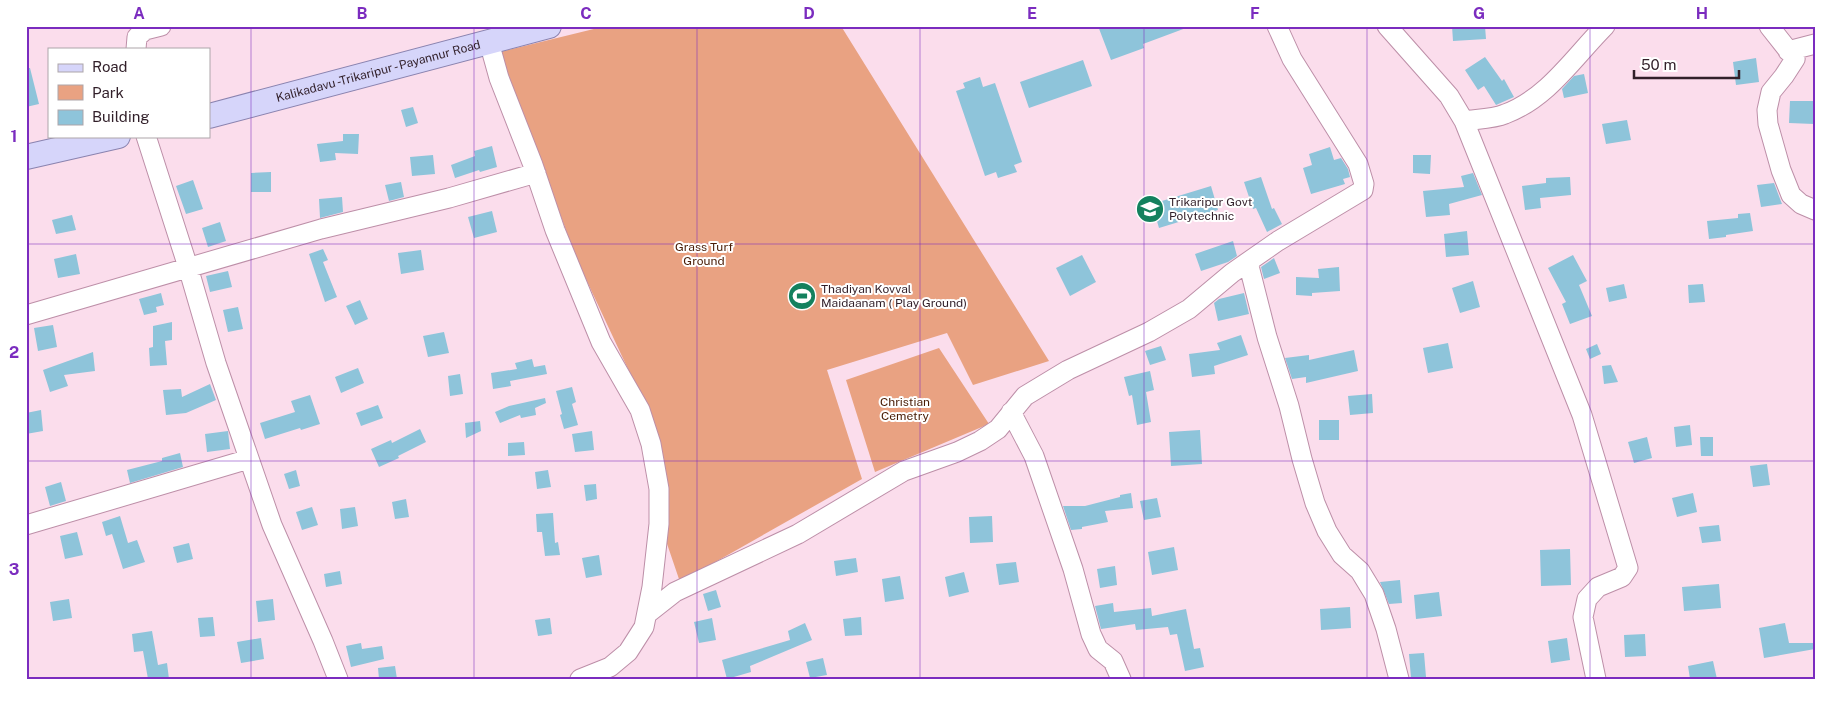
<svg xmlns="http://www.w3.org/2000/svg" width="1841" height="705" font-family="'Public Sans',sans-serif">
<rect width="100%" height="100%" fill="#fbddec"/>
<path fill="#e9a282" d="M606,26H841L1049,361L973,385L947,333L827,370L862,479L680,582L663,532L642,399L577,260L500,52Z
M939,348L989,424L875,472L846,380Z"/>
<path fill="#8ec4da" d="M1098,26H1186V28L1143,44L1144,48L1111,60Z
M1452,26H1485L1486,39L1453,41Z
M1485,57L1502,81L1504,79L1514,97L1496,105L1484,86L1478,90L1465,70Z
M1756,58L1759,82L1736,85L1733,62Z
M1083,60L1092,86L1029,108L1020,82Z
M26,68H30L39,104L26,107Z
M1584,74L1588,93L1564,98L1562,89L1574,76Z
M980,77L983,87L995,83L1022,162L1014,165L1017,172L998,178L996,172L985,176L956,91L965,88L963,83Z
M1790,101H1815L1814,124L1789,123Z
M413,107L418,123L406,127L401,110Z
M1627,120L1631,140L1606,144L1602,124Z
M343,134H359L358,154L335,153L336,160L320,162L317,144L343,141Z
M492,146L497,167L480,172L479,170L455,178L451,165L475,156L474,151Z
M1330,147L1334,160L1341,158L1348,169L1350,177L1343,179L1345,184L1311,194L1303,168L1312,165L1309,154Z
M433,155L435,174L412,176L410,157Z
M1413,155H1431L1430,174L1413,173Z
M271,172V192H251V173Z
M1473,173L1482,195L1449,204L1450,215L1426,217L1423,191L1464,187L1461,176Z
M1261,177L1272,209L1274,208L1282,224L1267,232L1256,208L1253,209L1244,182Z
M1570,177L1571,195L1540,198L1541,208L1525,210L1522,186L1546,183V178Z
M193,180L203,209L186,214L176,186Z
M401,182L404,197L389,201L385,185Z
M1774,183L1782,204L1761,207L1757,185Z
M1211,186L1218,210L1159,228L1152,204Z
M342,197L343,212L320,218L319,199Z
M492,211L497,232L474,238L468,217Z
M1750,213L1753,231L1726,235V237L1709,239L1707,221L1738,218V214Z
M72,215L76,230L56,234L52,220Z
M220,222L226,241L208,247L202,228Z
M1467,231L1469,255L1446,257L1444,234Z
M1233,241L1237,256L1228,262L1201,271L1195,254Z
M323,249L328,260L323,262L337,297L325,302L309,254Z
M421,250L424,270L401,274L398,253Z
M76,254L80,274L58,278L54,259Z
M1082,255L1096,282L1070,296L1056,268Z
M1573,255L1587,281L1579,285L1592,316L1570,324L1562,304L1566,302L1548,268Z
M1274,258L1280,273L1264,279L1261,267Z
M1339,267L1340,291L1312,293V296L1296,295V277L1319,278L1318,269Z
M228,271L232,287L210,292L206,276Z
M1473,281L1480,307L1460,313L1452,288Z
M1624,284L1627,298L1609,302L1606,288Z
M1703,284L1705,302L1689,303L1688,285Z
M161,293L164,305L156,307L157,312L144,315L139,299Z
M1244,293L1249,314L1218,321L1214,303L1219,299Z
M360,300L368,319L355,325L346,306Z
M238,307L243,329L228,332L223,310Z
M172,322V340L165,341L167,365L150,366L149,348L153,347V326Z
M53,325L57,347L38,351L34,328Z
M444,332L449,353L428,357L423,336Z
M1241,335L1248,355L1214,366L1215,374L1192,377L1189,354L1220,350L1217,343Z
M1448,343L1453,368L1428,373L1423,348Z
M1597,344L1601,354L1590,359L1586,349Z
M1161,346L1166,360L1150,365L1145,351Z
M1354,350L1358,371L1306,383V377L1292,379L1285,358L1309,355V360Z
M93,352L95,371L64,375L68,386L50,392L43,370Z
M532,359L534,367L545,365L547,374L510,381L511,386L493,389L491,373L517,369L515,363Z
M1611,365L1618,382L1604,384L1602,366Z
M358,368L364,383L341,393L335,377Z
M1150,371L1154,390L1146,392L1151,422L1137,425L1132,395L1129,396L1124,377Z
M460,374L463,394L450,396L448,376Z
M210,384L216,400L186,413L166,415L163,390L181,389L182,397Z
M572,387L576,402L572,404L578,425L564,429L560,415L562,414L556,391Z
M1372,394L1373,413L1350,415L1348,396Z
M310,395L320,424L301,430L300,428L265,439L260,423L295,412L291,401Z
M545,398L546,403L535,408L536,415L521,418L520,415L500,423L495,412L509,406Z
M378,405L383,418L361,426L356,413Z
M41,410L43,431L26,434V413Z
M1319,420H1339V440H1319Z
M480,421L481,431L466,438L465,423Z
M1690,425L1692,445L1676,447L1674,427Z
M420,429L426,442L398,456L399,458L379,467L371,449L391,440L392,443Z
M1200,430L1202,464L1171,466L1169,432Z
M228,431L230,449L207,452L205,434Z
M592,431L594,450L575,452L572,434Z
M1647,437L1652,458L1634,463L1628,442Z
M1700,437H1713V456H1701Z
M524,442L525,455L508,456V443Z
M180,453L183,467L130,483L127,470L162,461V458Z
M1767,464L1770,485L1753,487L1750,466Z
M296,470L300,486L289,489L284,474Z
M548,470L551,487L537,489L535,472Z
M61,482L66,501L50,506L45,487Z
M596,484L597,499L586,501L584,485Z
M1131,493L1133,508L1105,511L1108,522L1082,527V529L1071,530L1063,506H1085L1120,497V495Z
M1693,493L1697,512L1677,517L1672,498Z
M1157,498L1161,517L1144,520L1140,501Z
M406,499L409,517L395,519L392,502Z
M312,507L318,525L302,530L296,512Z
M355,507L358,526L342,529L340,509Z
M553,513L555,543L558,542L560,555L545,556L542,532H537L536,514Z
M120,516L128,543L137,540L145,562L123,569L112,534L106,536L102,522Z
M992,516L993,542L970,543L969,517Z
M1719,525L1721,541L1702,543L1699,527Z
M77,532L83,555L65,559L60,536Z
M189,543L193,559L177,563L173,547Z
M1174,547L1178,570L1152,575L1148,552Z
M1570,549L1571,585L1541,586L1540,550Z
M599,555L602,575L586,578L582,558Z
M856,558L858,572L836,576L834,561Z
M1016,562L1019,582L999,585L996,564Z
M1115,566L1117,585L1100,588L1097,569Z
M340,571L342,584L326,587L324,574Z
M964,572L969,592L949,597L945,577Z
M900,576L904,599L885,602L882,579Z
M1400,580L1402,603L1389,604L1380,582Z
M1719,584L1721,608L1684,611L1682,587Z
M716,590L721,607L708,611L703,594Z
M1439,592L1442,616L1416,619L1414,595Z
M69,599L72,618L53,621L50,602Z
M273,599L275,620L258,622L256,601Z
M1113,603L1114,612L1151,608L1152,616L1186,609L1194,649L1200,648L1204,667L1185,671L1177,634L1170,635L1168,627L1136,630L1135,624L1101,629L1095,606Z
M1350,607L1351,628L1321,630L1320,609Z
M213,617L215,636L200,637L198,618Z
M861,617L862,635L845,636L843,619Z
M550,618L552,634L538,636L535,620Z
M712,618L716,640L699,643L694,622Z
M805,623L812,640L750,666L751,672L727,679L722,660L790,640L788,631Z
M1785,623L1789,643H1815V649L1764,658L1759,628Z
M152,631L158,665L167,663L169,679H148L143,651L134,652L132,634Z
M1645,634L1646,656L1625,657L1624,635Z
M261,638L264,659L241,663L237,642Z
M1567,638L1570,660L1551,663L1548,641Z
M361,643L362,649L382,646L384,659L351,667L346,646Z
M1424,653L1426,677L1411,678L1409,654Z
M823,658L827,675L810,678L806,662Z
M1713,661L1717,679H1690L1688,666Z
M395,666L397,679H379L378,668Z"/>
<g fill="none" stroke-linecap="round" stroke-linejoin="round">
<defs>
<path id="minor" d="M1387,26L1449,96L1464,121L1582,415L1628,568L1622,577L1598,587L1587,599L1583,617L1596,679
M1769,26L1795,59L1784,76L1771,92L1767,110L1768,124L1781,170L1791,195L1801,204L1815,210
M489,42L499,78L533,165L555,230L601,342L640,410L651,444L659,489V524L652,587L644,627L628,652L610,667L580,679
M136,49L137,37L145,30L161,26
M1788,51L1815,44
M1464,121C1477,119 1493,119 1505,114C1548,98 1574,57 1605,26
M146,136L188,267L216,363L272,525L323,641L338,679
M1248,262L1267,337L1289,406L1302,459L1315,503L1327,531L1342,555L1360,571L1374,594L1386,629L1399,679
M26,315L321,229L449,198L536,173
M1011,412L1034,456L1073,569L1091,634L1098,649L1113,661L1121,679
M26,525L249,459
M647,614L675,592L798,534L904,471L957,452L980,441L998,429L1025,396L1068,370L1149,332L1189,309L1232,273L1278,241L1363,190L1364,184L1358,164L1292,59L1277,26"/>
<g id="major">
<path id="s1" d="M209,116L549,26"/>
<path d="M26,157L118,136"/>
</g>
</defs>
<use href="#minor" stroke="#bd8fa8" stroke-width="21"/>
<use href="#major" stroke="#8a83af" stroke-width="26"/>
<use href="#minor" stroke="#fff" stroke-width="19"/>
<use href="#major" stroke="#d6d5fa" stroke-width="24"/>
</g>
<path fill="none" stroke="#7b2cbf" stroke-width="1" stroke-opacity="0.55" d="M251,26V679M474,26V679M697,26V679M920,26V679M1144,26V679M1367,26V679M1590,26V679M26,244H1815M26,461H1815"/>
<defs>
<symbol id="university-disc" viewBox="-11 -11 22 22"><circle r="9.5" fill="#14815e" stroke="#fff"/><path d="M0-5L7-2L0 1L-7-2ZM-4 1L0 2.5L4 1V4Q0 6-4 4Z" fill="#fff"/></symbol>
<symbol id="stadium-disc" viewBox="-11 -11 22 22"><circle r="9.5" fill="#14815e" stroke="#fff"/><path d="M0-5a6.5 5 0 1 0 0 10a6.5 5 0 1 0 0-10ZM-3.5-1.8h7v3.6h-7Z" fill="#fff"/></symbol>
</defs>
<g fill-rule="evenodd">
<use href="#university-disc" x="1134" y="193" width="32" height="32"/>
<use href="#stadium-disc" x="786" y="280" width="32" height="32"/>
</g>
<g text-anchor="middle" dominant-baseline="central" stroke-width="4" stroke-linejoin="round" paint-order="stroke">
<g font-size="12" fill="#311f29" stroke="#fff">
<text stroke="none"><textPath href="#s1" startOffset="175">Kalikadavu -Trikaripur - Payannur Road</textPath></text>
</g>
<g font-size="12" fill="#311f29" stroke="#fff" text-anchor="start">
<text x="1169" y="202">Trikaripur Govt<tspan x="1169" dy="14">Polytechnic</tspan></text>
<text x="821" y="289">Thadiyan Kovval<tspan x="821" dy="14">Maidaanam ( Play Ground)</tspan></text>
</g>
<g font-size="12" fill="#481c05" stroke="#fff">
<text x="704" y="247">Grass Turf<tspan x="704" dy="14">Ground</tspan></text>
<text x="905" y="402">Christian<tspan x="905" dy="14">Cemetry</tspan></text>
</g>
</g>
<rect width="1841" height="705" fill="none" stroke="#ffffff" stroke-width="55"/>
<rect x="48" y="48" width="162" height="90" fill="#ffffff" stroke="#ada5a9"/>
<rect x="58" y="64" width="25" height="8" fill="#d6d5fa" stroke="#ada5a9"/>
<text x="92" y="72" font-size="15" fill="#311f29">Road</text>
<rect x="58" y="85" width="25" height="15" fill="#e9a282" stroke="#ada5a9"/>
<text x="92" y="98" font-size="15" fill="#311f29">Park</text>
<rect x="58" y="110" width="25" height="15" fill="#8ec4da" stroke="#ada5a9"/>
<text x="92" y="122" font-size="15" fill="#311f29">Building</text>
<path d="M1634 70v8h105v-8" fill="none" stroke="#311f29" stroke-width="2.5"/>
<text x="1641" y="70" font-size="15" fill="#311f29" stroke="#ffffff" stroke-width="4" paint-order="stroke">50 m</text>
<rect x="28" y="28" width="1786" height="650" fill="none" stroke="#7b2cbf" stroke-width="2"/>
<g font-size="16" text-anchor="middle" font-weight="bold" fill="#7b2cbf">
<text x="139" y="19">A</text>
<text x="362" y="19">B</text>
<text x="586" y="19">C</text>
<text x="809" y="19">D</text>
<text x="1032" y="19">E</text>
<text x="1255" y="19">F</text>
<text x="1479" y="19">G</text>
<text x="1702" y="19">H</text>
<text x="14" y="142">1</text>
<text x="14" y="358">2</text>
<text x="14" y="575">3</text>
</g>
</svg>
